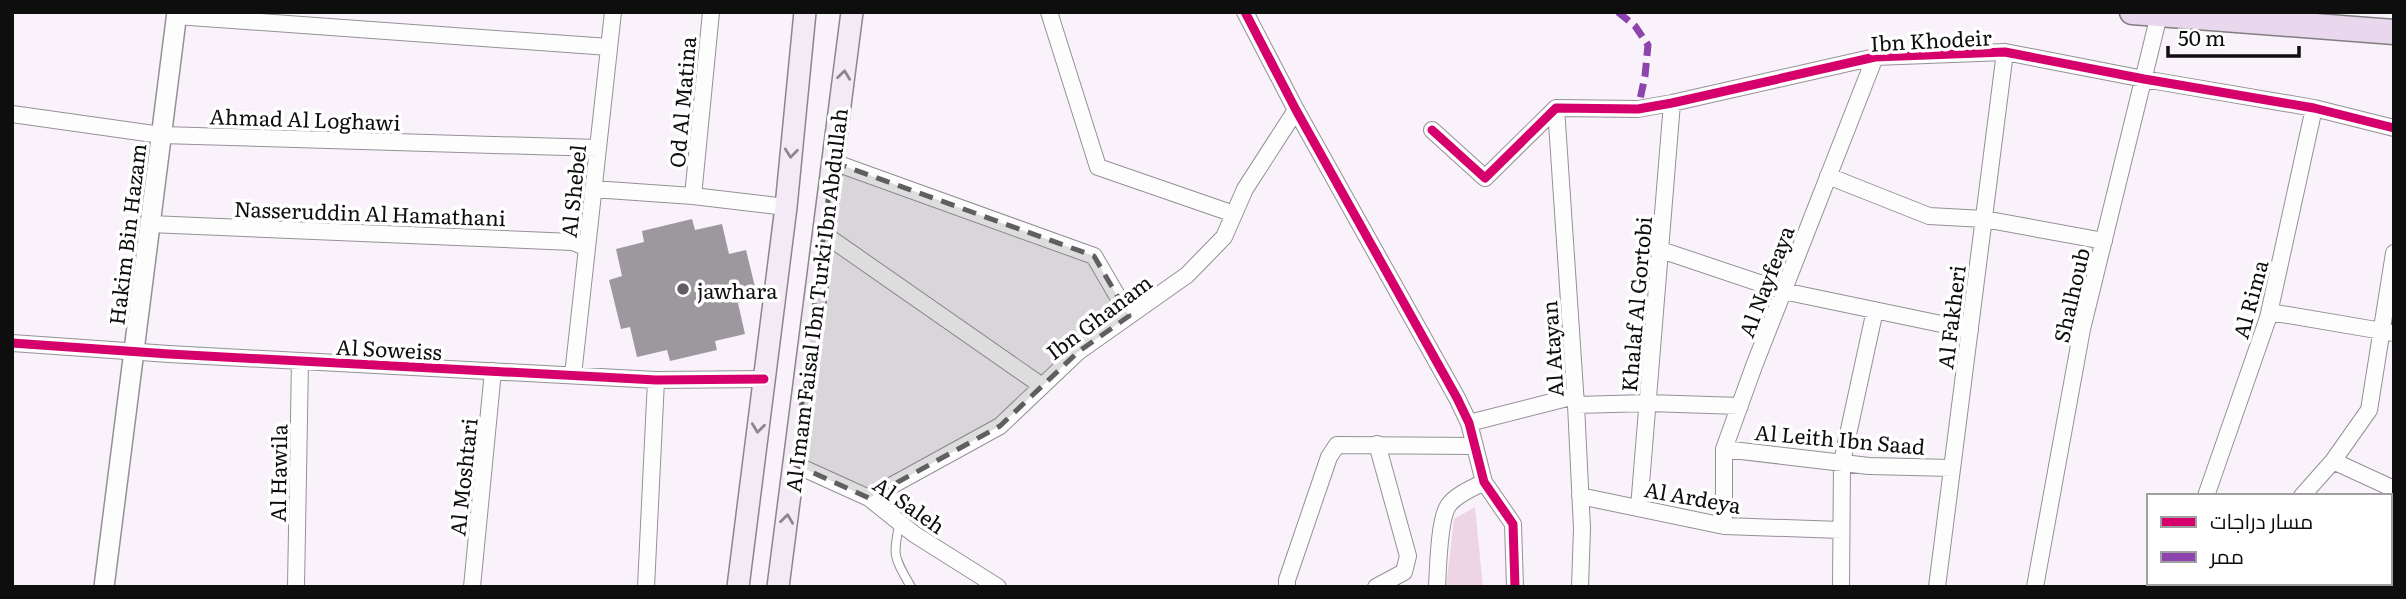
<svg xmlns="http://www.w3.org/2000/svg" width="2406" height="599" font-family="Literata,Cairo,serif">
<rect width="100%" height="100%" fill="#f9f2fb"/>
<path fill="#edd5e6" d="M1475,507L1483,587H1446L1454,519Z"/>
<path fill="#9c989e" d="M692,219L695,230L722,224L729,254L746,250L758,299L738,303L745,334L715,341L717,350L670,361L667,350L637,357L630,327L621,329L609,280L622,276L616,249L644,242L642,231Z"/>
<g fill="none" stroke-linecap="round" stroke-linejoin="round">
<defs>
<path id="service" d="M900,522C892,556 894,557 911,587"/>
<path id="minor" d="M1049,12L1098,167L1234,214
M1245,12L1296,110L1457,398L1469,423L1484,482L1513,524L1515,587
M176,16L609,47
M1556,108L1576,405L1582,528L1580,587
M12,114L161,135L598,148
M1432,130L1485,178L1556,108L1638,109L1672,103L1875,57L2005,52L2144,79L2314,108L2394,128
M833,162L1094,256L1129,316
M1828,176L1929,216L1984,219L2104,241
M593,189L693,196L786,207
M693,196L711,12
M150,224L573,242L587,248
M824,234L1042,386
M1661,250L1783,291L1970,330
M2270,312L2394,333
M12,343L169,354L656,380L764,379
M573,375L613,12
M1576,405L1648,403L1740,406
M1469,423L1575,396
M1724,449L1869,466L1952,468
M2333,461L2394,489
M794,464L869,498L914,534L998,587
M1580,496L1724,526L1841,530
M2206,496L2268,318L2314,108
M2302,496L2333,461L2369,410L2394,253
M869,498L1000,426L1078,352L1187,275L1224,237L1245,189L1296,110
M1639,508L1672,103
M1724,526V449L1754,366L1875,57
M2249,583L2262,587
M296,587L300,361
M472,587L493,371
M646,587L656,380
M1287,587V580L1329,457L1337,445L1475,446
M1376,587L1404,572L1408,556L1377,444
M1437,587C1438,568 1439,520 1448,506C1455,495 1473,488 1484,482
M1841,587L1842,462L1875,310
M1937,587L2005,52
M2035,587L2082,329L2159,15
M2162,587L2164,583
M2185,587L2189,583"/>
<path id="tertiary" d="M104,587L177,12"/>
<path id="secondary" d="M738,587L786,207L805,12
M778,587L852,12"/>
<path id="primary" d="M2132,12L2394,32"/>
</defs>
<use href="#service" stroke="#949195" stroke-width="10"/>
<use href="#minor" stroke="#949195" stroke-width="18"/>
<use href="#tertiary" stroke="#949195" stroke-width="22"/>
<use href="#secondary" stroke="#8a878b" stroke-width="24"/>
<use href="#primary" stroke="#817e82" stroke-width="27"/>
<use href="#service" stroke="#fefdfe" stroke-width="8"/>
<use href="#minor" stroke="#fefdfe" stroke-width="16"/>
<use href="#tertiary" stroke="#fefdfe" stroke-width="19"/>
<use href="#secondary" stroke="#f4eaf5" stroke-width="21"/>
<use href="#primary" stroke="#e9d8ed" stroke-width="24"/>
<path stroke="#8e44ad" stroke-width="7" stroke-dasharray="14 7" stroke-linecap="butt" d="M1618,12L1635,26L1648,45L1645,76L1638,109"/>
<defs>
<path id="cycleway" d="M1245,12L1296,110L1457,398L1469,423L1484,482L1513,524L1515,587
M1432,130L1485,178L1556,108L1638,109L1672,103L1875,57L2005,52L2144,79L2314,108L2394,128
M12,343L169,354L656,380L764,379"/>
</defs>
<use href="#cycleway" stroke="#fff" stroke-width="13"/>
<use href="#cycleway" stroke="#d6006c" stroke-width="9"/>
</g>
<defs><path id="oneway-chevron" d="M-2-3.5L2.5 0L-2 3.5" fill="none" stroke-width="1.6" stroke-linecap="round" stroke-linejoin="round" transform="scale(1.75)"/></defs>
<g stroke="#8c878d">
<use href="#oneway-chevron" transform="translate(844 75) rotate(-83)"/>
<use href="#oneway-chevron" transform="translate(791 153) rotate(96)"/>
<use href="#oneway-chevron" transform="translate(758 428) rotate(97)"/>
<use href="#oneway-chevron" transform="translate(787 519) rotate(-83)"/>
</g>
<path fill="#605e61" fill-opacity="0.2" stroke="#605e61" stroke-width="5" stroke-dasharray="14 9" stroke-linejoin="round" d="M833,162L1094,256L1129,316L1078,352L1000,426L869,498L794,464Z"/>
<circle fill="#605e61" stroke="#fff" stroke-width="2.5" cx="683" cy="289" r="7"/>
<g text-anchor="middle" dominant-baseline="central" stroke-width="7" stroke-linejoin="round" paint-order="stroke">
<g font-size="21" fill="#0e0e0e" stroke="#fff">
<text transform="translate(1931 39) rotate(-3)">Ibn Khodeir</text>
<text transform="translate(681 102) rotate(-85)">Od Al Matina</text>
<text transform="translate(305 118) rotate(2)">Ahmad Al Loghawi</text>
<text transform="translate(572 191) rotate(-84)">Al Shebel</text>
<text transform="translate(370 212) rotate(2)">Nasseruddin Al Hamathani</text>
<text transform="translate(126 234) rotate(-83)">Hakim Bin Hazam</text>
<text transform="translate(1765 281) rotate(-69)">Al Nayfeaya</text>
<text transform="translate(2070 295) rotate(-77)">Shalhoub</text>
<text transform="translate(2249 299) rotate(-75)">Al Rima</text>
<text transform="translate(815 300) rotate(-83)">Al Imam Faisal Ibn Turki Ibn Abdullah</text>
<text transform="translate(1635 304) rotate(-85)">Khalaf Al Gortobi</text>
<text transform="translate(1098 316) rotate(-37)">Ibn Ghanam</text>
<text transform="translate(1950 317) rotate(-83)">Al Fakheri</text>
<text transform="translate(389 348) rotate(3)">Al Soweiss</text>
<text transform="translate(1551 349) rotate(-94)">Al Atayan</text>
<text transform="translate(1840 438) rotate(5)">Al Leith Ibn Saad</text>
<text transform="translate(277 473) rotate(-89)">Al Hawila</text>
<text transform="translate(462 477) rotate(-84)">Al Moshtari</text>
<text transform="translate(1693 496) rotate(10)">Al Ardeya</text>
<text transform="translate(910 504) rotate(35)">Al Saleh</text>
</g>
<g font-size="21" fill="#0e0e0e" stroke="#fff" text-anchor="start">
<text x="697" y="289">jawhara</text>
</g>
</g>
<rect width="2406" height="599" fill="none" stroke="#0e0e0e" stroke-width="28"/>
<rect x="2147" y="494" width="245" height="91" fill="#ffffff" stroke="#9f9f9f" stroke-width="2"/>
<rect x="2161" y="517" width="35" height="10" fill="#d6006c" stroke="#9f9f9f" stroke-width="2"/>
<text x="2210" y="529" font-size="21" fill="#0e0e0e">مسار دراجات</text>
<rect x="2161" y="552" width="35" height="10" fill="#8e44ad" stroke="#9f9f9f" stroke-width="2"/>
<text x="2210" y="564" font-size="21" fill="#0e0e0e">ممر</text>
<path d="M2168 46v10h131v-10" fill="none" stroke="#0e0e0e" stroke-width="3.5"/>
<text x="2178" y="46" font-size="21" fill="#0e0e0e" stroke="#ffffff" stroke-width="5" paint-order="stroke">50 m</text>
</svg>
